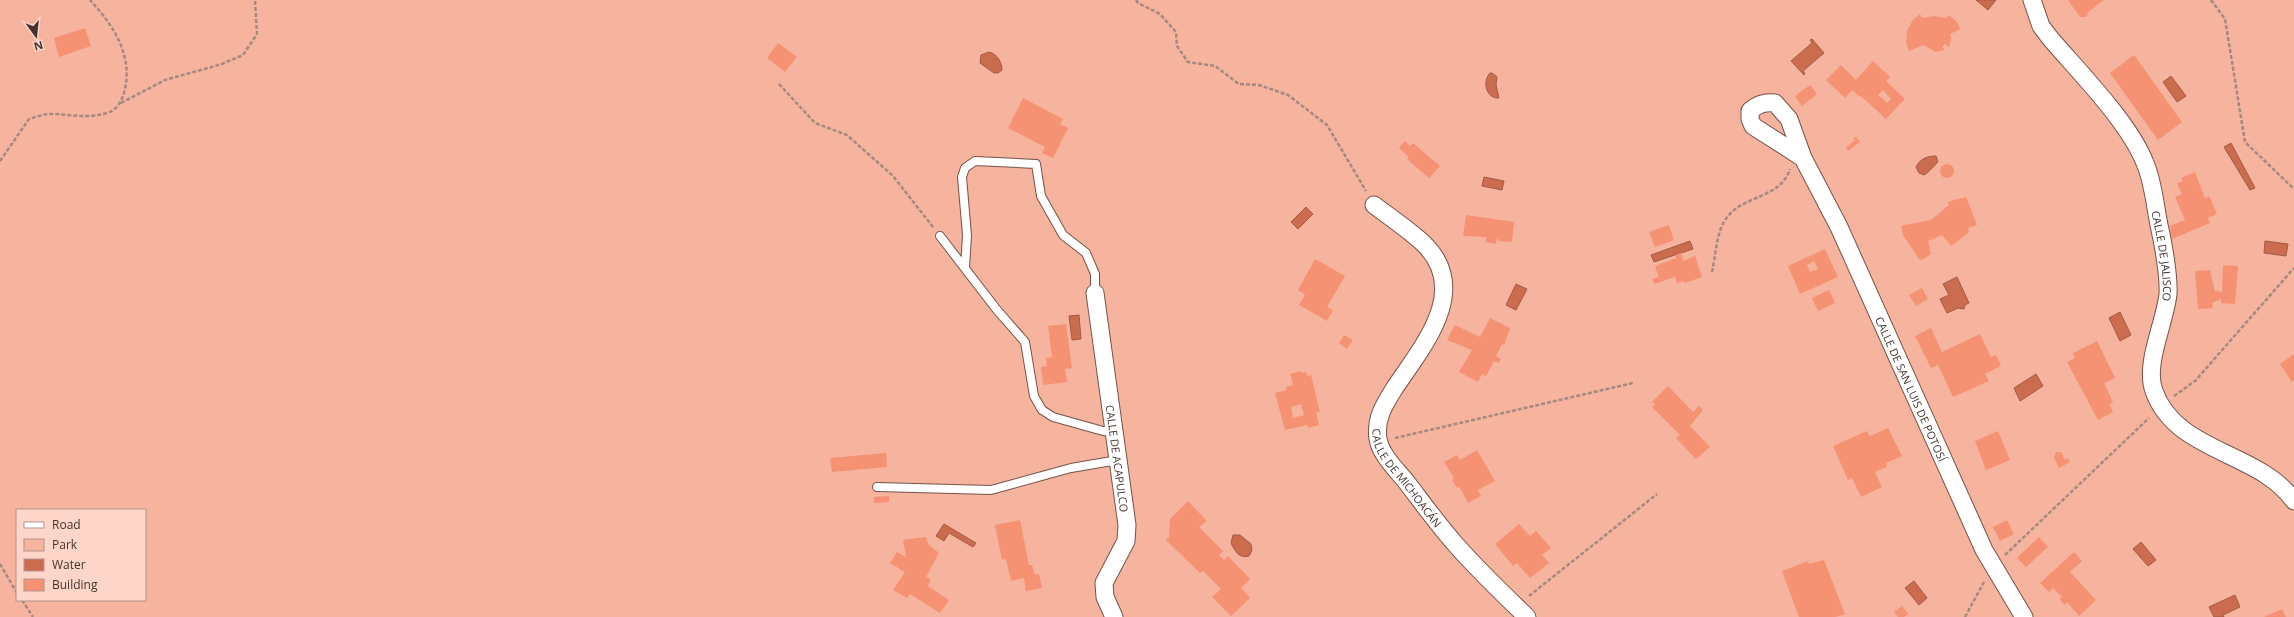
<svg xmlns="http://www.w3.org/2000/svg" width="2294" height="617" font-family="'Open Sans',sans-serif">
<rect width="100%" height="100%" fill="#fed5c9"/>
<path fill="#f6b39e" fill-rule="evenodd" d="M0,0H2294V617H0ZM17,510H145V600H17Z"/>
<path fill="#cc6c4f" stroke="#a35b45" d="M1976,0H1996L1988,10Z
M1812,39L1824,53L1803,71L1805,73L1804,75L1791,61L1812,43L1810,40Z
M989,52C997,54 1002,62 1002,70L998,73H994L980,63L981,55Z
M1490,73H1492L1497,77L1496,85L1499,98C1486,99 1482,81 1490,73Z
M2171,76L2186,96L2177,102L2163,82Z
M2231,143L2255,188L2250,190L2224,147Z
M1936,156L1938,162C1934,166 1928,173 1924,175L1919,173L1916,167C1920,159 1927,156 1936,156Z
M1484,177L1504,181L1502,190L1482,186Z
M1306,207L1313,214L1298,229L1291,222Z
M1690,241L1693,249L1654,262L1651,255Z
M2265,241L2288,244L2286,256L2264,253Z
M1957,277L1969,303L1965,305L1964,309L1958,308L1947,313L1940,299L1949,295L1943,284Z
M1516,284L1527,289L1516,310L1506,305Z
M2120,312L2131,335L2120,341L2109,318Z
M1079,315L1081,339L1072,340L1069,316Z
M2036,374L2043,386L2020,401L2014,388Z
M944,524L976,543L973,547L949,533L944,541L936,536Z
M1233,535H1240L1251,544L1252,550L1249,556C1239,559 1235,551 1231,543Z
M2141,542L2156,560L2148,566L2133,549Z
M1914,581L1927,598L1919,605L1905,588Z
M2235,595L2240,607L2223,615L2224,617H2214L2209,607Z"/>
<path fill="#f69274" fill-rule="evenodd" d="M2068,0H2104L2087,13L2088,15L2085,17H2080Z
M1920,14L1922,18L1934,16L1946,18L1949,15L1956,21L1961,29L1950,34L1951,39L1949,47L1945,44L1942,47L1945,50L1936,52L1923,45L1909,51L1906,42L1907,30L1913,20Z
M85,28L91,46L59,57L54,38Z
M778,43L797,57L785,72L767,58Z
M2134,55L2182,122L2158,140L2110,73Z
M1873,61L1890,77L1886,81L1905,99L1886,119L1861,96L1860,97L1852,90L1845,98L1826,80L1841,65L1856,80ZM1883,90L1891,99L1887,103L1878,95Z
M1810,85L1817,94L1802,106L1795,96Z
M1023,98L1063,119L1060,124L1068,128L1053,158L1042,153L1045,147L1008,128Z
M1856,137L1860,142L1848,151L1846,148L1855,140L1853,138Z
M1405,141L1410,146L1413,143L1440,166L1429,178L1407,159L1409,157L1399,148Z
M1940 171a7 7 0 1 1 14 0a7 7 0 1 1-14 0Z
M2195,172L2205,198L2209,196L2217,214L2208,218L2210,223L2172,239L2170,226L2185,220L2175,197L2182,194L2177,183L2183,181L2181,178Z
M1966,197L1977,225L1968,228L1969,232L1951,246L1942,235L1928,241L1931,254L1922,260L1919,259L1903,235L1901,226L1931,220L1949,205L1947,202Z
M1466,215L1514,222L1512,242L1499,241L1497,238L1496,244L1486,242V237L1463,236Z
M1669,225L1674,240L1655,247L1649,232Z
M1825,249L1838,277L1800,294L1788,266ZM1814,261L1818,269L1810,272L1807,265Z
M1681,253L1683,261L1695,256L1702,277L1685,283L1684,281L1677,283L1675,277L1654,284L1652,279L1659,277L1655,266L1676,258L1675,255Z
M1315,259L1345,276L1327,307L1333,310L1327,321L1299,305L1305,295L1298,290Z
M2223,265L2238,266L2235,304L2221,303V299L2212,303L2213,308L2198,309L2195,271L2210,270L2215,291L2222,292Z
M1922,288L1928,299L1916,306L1909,295Z
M1829,290L1835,303L1818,311L1812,298Z
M1490,318L1510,328L1504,345L1502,344L1496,356L1501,359L1499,363L1494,361L1486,376L1482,374L1478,382L1459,372L1472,350L1447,340L1455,325L1480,337Z
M1066,324L1072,368L1065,369L1067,382L1043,385L1041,367L1047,366L1046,358L1052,357L1048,326Z
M1931,328L1942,352L1980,334L1991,357L1996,355L2001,366L1985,374L1989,381L1953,397L1938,365L1931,368L1915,336Z
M1344,335L1353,340L1347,349L1339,343Z
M2097,341L2115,378L2104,383L2113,402L2109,404L2113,412L2098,420L2067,362L2075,358L2073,353Z
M2294,354V380L2292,382L2280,364Z
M1301,371V373L1306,372L1307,376L1311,375L1320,412H1316L1319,425L1308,428L1307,425L1285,430L1275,393L1286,390V387L1293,385L1290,374ZM1301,404L1304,415L1293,418L1291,407Z
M1668,386L1693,412L1699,406L1703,410L1690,426L1710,447L1696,459L1676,438L1680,435L1652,407L1655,404L1652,402Z
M1888,428L1902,456L1886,463L1887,467L1875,472L1882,487L1861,497L1852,478L1848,480L1833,446L1867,431L1870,436Z
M1998,431L2010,460L1986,470L1975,441Z
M1477,450L1495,481L1478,490L1481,496L1468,503L1459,486L1457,488L1452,480L1454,478L1444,462L1457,455L1460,460Z
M2056,452H2061L2065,460L2068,458L2070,462L2059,468L2054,458Z
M886,453L887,467L832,472L830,458Z
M889,496V502L874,503V497Z
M1188,501L1207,521L1199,527L1223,551L1219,555L1224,560L1228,556L1250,579L1241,588L1250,598L1231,616L1212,597L1221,589L1203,571L1200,573L1166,540L1169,537L1170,519Z
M1020,520L1029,565H1032L1035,575L1039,574L1042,588L1026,591L1024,578L1011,581L1006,559L1002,560L995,525Z
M2007,520L2014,534L2000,541L1993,527Z
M1519,524L1530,536L1536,531L1551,548L1542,555L1549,563L1530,578L1517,563L1513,566L1495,544Z
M926,537L928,544L939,553L926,577L931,580L928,586L949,600L940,613L910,594L907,598L893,590L905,572L890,563L897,552L906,557L903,540Z
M2039,537L2048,547L2026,567L2017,558Z
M2074,552L2082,561L2070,572L2096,600L2079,616L2067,602L2065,605L2059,599L2062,597L2053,588L2049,592L2040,583Z
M1824,560L1845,614L1836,617H1799L1782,571L1808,561L1809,564Z
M1902,606L1908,614L1904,617H1898L1894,612Z
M2282,609L2286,617H2264Z"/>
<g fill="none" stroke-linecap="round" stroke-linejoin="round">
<defs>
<path id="lane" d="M940,236L997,310L1025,342L1034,396L1042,410L1053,417L1103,431L1114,432
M965,268L967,235L962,177L965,168L975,161L1036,164L1041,196L1063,235L1086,253L1095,274V293
M877,487L991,490L1071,468L1118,460"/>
<g id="street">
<path id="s1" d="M2032,0L2041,26L2050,38C2079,72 2129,122 2145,163C2153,181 2155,205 2159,225C2163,242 2169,276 2168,294C2165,323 2144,364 2154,391C2176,453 2259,451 2294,501"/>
<path id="s2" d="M1803,158L1753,126L1750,119V111C1758,104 1764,102 1775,103L1789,119L1803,158L1839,227L1984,550L2024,617"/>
<path id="s3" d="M1374,205C1391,218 1409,230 1424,244C1472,291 1421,348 1394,389C1384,405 1375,419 1378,439C1381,456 1398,471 1408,484C1424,505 1439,526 1457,546C1479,571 1503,594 1527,617"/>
<path id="s4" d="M1095,293L1127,525L1126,541L1104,583L1105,597L1114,617"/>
</g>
</defs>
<use href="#lane" stroke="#755348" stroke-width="10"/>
<use href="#street" stroke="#755348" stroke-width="19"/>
<path stroke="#a68980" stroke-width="2.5" stroke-dasharray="4 2" stroke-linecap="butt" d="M1136,0L1138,3L1160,14L1176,32L1177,46L1188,62L1215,66L1239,84L1259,85L1288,95L1327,125L1366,191
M2211,0L2225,19L2245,142L2294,189
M779,84L815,123L847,135L893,176L933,227
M121,103L165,80L222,64L243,55L257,34L255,0
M0,161L29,119C36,117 43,114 50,114C69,114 88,119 107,113C117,110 121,102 124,93C134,56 114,26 90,0
M1712,272C1716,255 1716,230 1728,216C1745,195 1781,198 1790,169
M2174,396L2195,381L2294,268
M1395,438L1633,383
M2005,555L2149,418
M0,564L17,593
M1529,596L1657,494
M22,600L33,617
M1965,617L1984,582"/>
<use href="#lane" stroke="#fff" stroke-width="8"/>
<use href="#street" stroke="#fff" stroke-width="17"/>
</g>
<g text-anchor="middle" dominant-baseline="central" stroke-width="3" stroke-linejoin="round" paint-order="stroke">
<g font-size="11" fill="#43332e" stroke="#fed5c9">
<text stroke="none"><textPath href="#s1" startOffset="295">CALLE DE JALISCO</textPath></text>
<text stroke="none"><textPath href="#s2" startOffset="420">CALLE DE SAN LUIS DE POTOSÍ</textPath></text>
<text stroke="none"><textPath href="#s4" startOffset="167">CALLE DE ACAPULCO</textPath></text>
<text stroke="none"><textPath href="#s3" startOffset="329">CALLE DE MICHOACÁN</textPath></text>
</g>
</g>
<rect x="16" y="509" width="130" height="92" fill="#fed5c9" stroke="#b3948b"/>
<rect x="24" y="522" width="20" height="6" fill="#ffffff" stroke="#b3948b"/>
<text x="52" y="529" font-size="12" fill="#43332e">Road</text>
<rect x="24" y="539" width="20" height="12" fill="#f6b39e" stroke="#b3948b"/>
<text x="52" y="549" font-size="12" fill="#43332e">Park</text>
<rect x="24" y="559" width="20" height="12" fill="#cc6c4f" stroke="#b3948b"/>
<text x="52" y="569" font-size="12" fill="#43332e">Water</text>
<rect x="24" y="579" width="20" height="12" fill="#f69274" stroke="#b3948b"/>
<text x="52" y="589" font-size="12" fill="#43332e">Building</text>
<g transform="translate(36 36) rotate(165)" stroke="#fed5c9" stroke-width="3" paint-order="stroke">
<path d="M0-3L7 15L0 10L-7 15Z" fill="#43332e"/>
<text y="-6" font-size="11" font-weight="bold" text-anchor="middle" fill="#43332e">N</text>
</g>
</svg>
